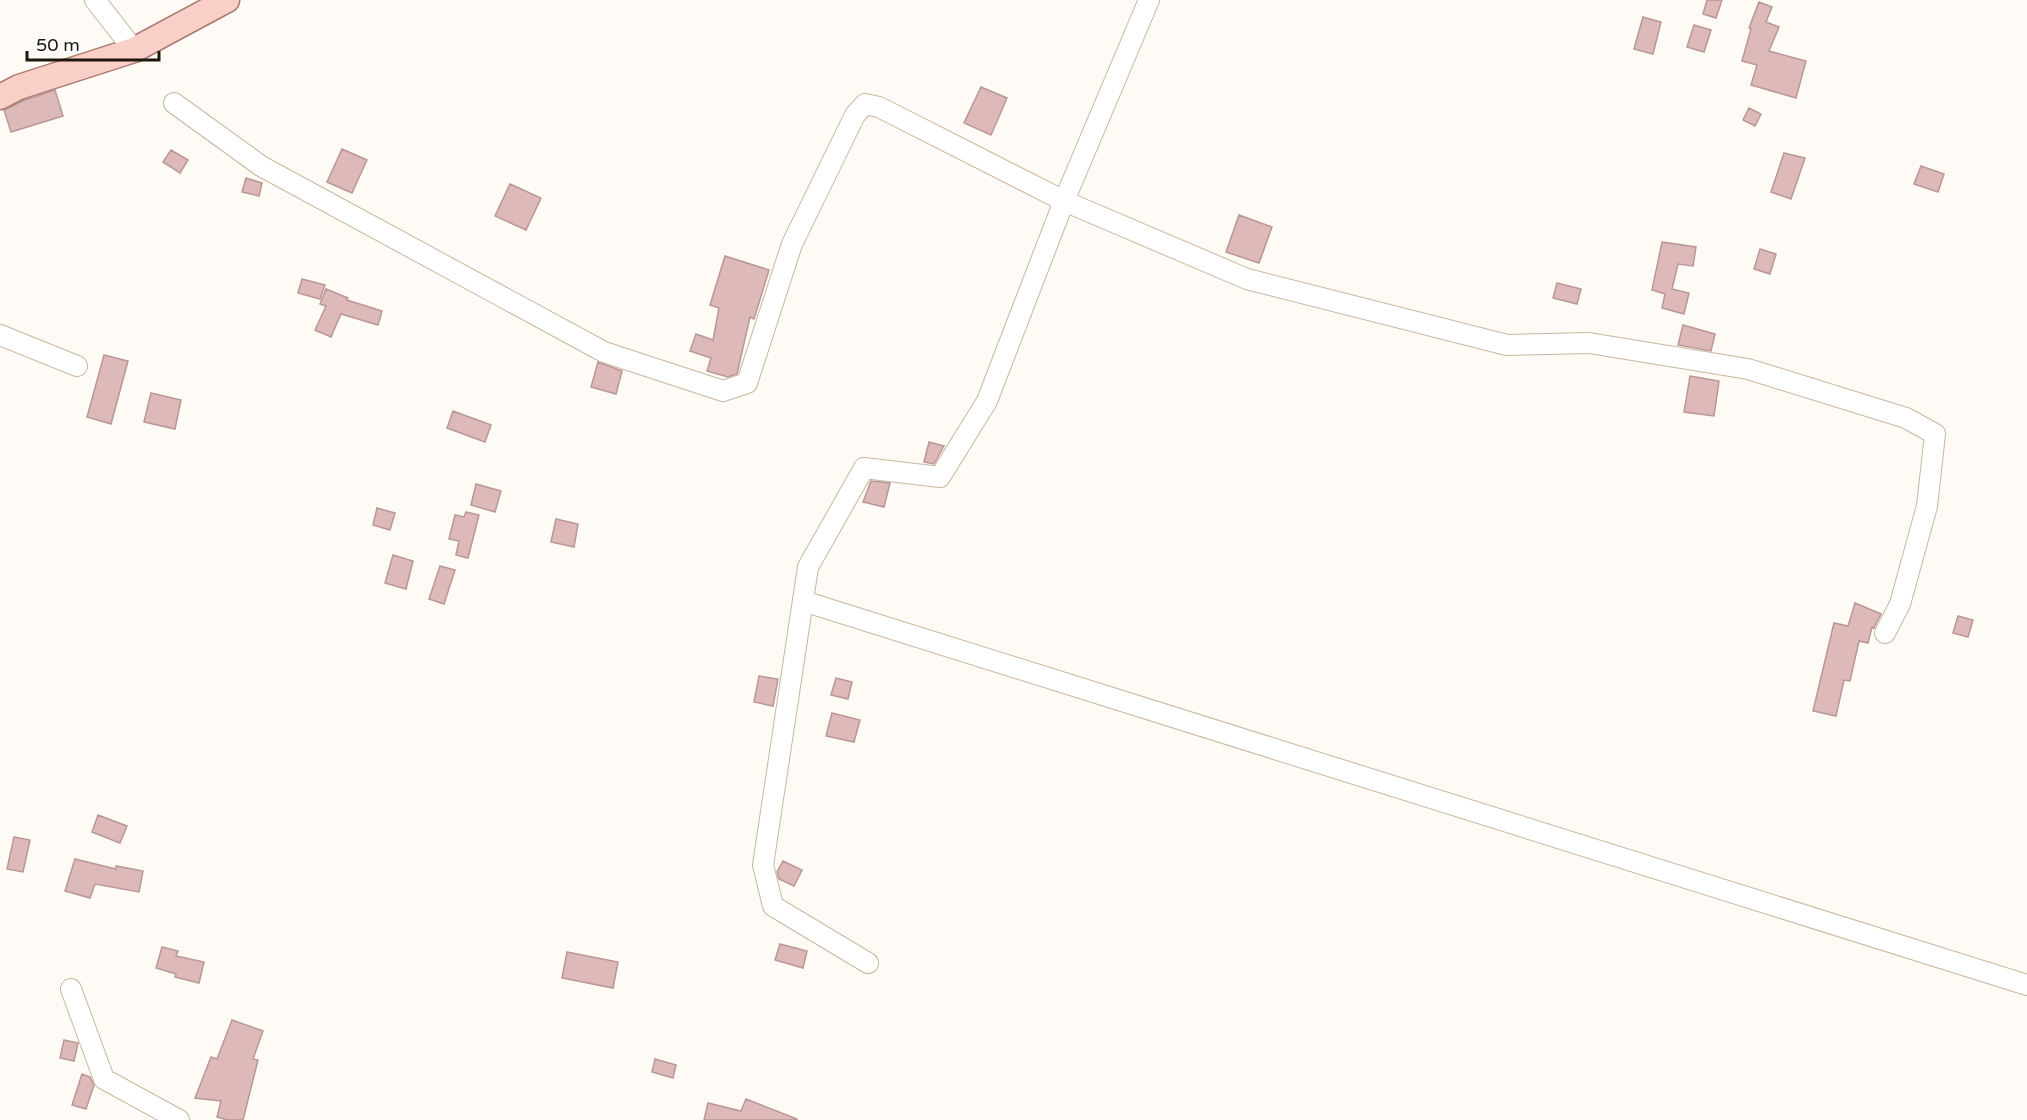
<svg xmlns="http://www.w3.org/2000/svg" width="2027" height="1120" font-family="'Varela Round',sans-serif">
<rect width="100%" height="100%" fill="#fefaf5"/>
<path fill="#ddbab9" stroke="#b99796" stroke-width="1.5" d="M1707,0H1722L1716,18L1703,14Z
M1759,2L1772,7L1766,22L1779,27L1769,51L1806,61L1796,98L1751,85L1757,65L1742,61L1751,29L1749,28Z
M1643,17L1661,22L1653,54L1634,49Z
M1694,25L1711,30L1704,52L1687,47Z
M981,87L1007,98L991,135L964,123Z
M55,90L63,116L11,132L4,110L25,100Z
M1749,108L1761,114L1755,126L1743,120Z
M342,149L367,160L352,193L327,182Z
M171,150L188,160L180,173L163,162Z
M1784,153L1805,158L1791,199L1771,192Z
M1921,166L1944,174L1938,192L1914,184Z
M246,178L262,183L259,196L242,192Z
M510,184L541,198L526,230L495,216Z
M1239,215L1272,227L1259,263L1226,252Z
M1662,242L1696,247L1693,266L1678,264L1672,289L1689,293L1684,314L1662,308L1665,294L1652,290Z
M1760,249L1776,254L1770,274L1754,269Z
M725,256L769,270L754,319L750,317L737,374L728,377L707,371L711,358L690,351L696,334L713,340L719,308L710,305Z
M302,279L325,285L320,299L298,293Z
M1557,283L1581,289L1577,304L1553,298Z
M326,289L348,298L347,300L382,311L378,325L341,314L331,337L315,330L326,306L320,304Z
M1683,325L1715,334L1711,351L1678,345Z
M104,355L128,361L111,424L87,417Z
M598,362L622,371L616,394L591,387Z
M1690,376L1719,381L1714,416L1684,412Z
M151,393L181,400L175,429L144,422Z
M453,411L491,425L485,442L447,428Z
M929,442L944,446L934,464L924,462Z
M871,481L890,483L884,507L863,502Z
M476,484L501,491L495,512L471,505Z
M377,508L395,513L390,530L373,525Z
M466,512L479,515L468,558L456,555L459,541L449,539L455,515L464,517Z
M556,519L578,524L574,547L551,542Z
M393,555L413,561L406,589L385,583Z
M440,566L455,570L444,604L429,599Z
M1855,603L1881,614L1874,628L1872,627L1868,643L1859,641L1850,681L1844,680L1836,716L1813,711L1834,623L1848,626Z
M1958,616L1973,620L1968,637L1953,633Z
M759,676L778,679L773,706L754,702Z
M836,678L852,682L848,699L831,695Z
M832,713L860,720L854,742L826,736Z
M98,815L127,826L120,843L92,832Z
M14,837L30,840L23,872L7,869Z
M75,859L116,869V866L143,871L139,892L95,884L90,898L65,891Z
M783,861L802,870L794,886L779,879L777,872Z
M780,944L807,951L803,968L775,960Z
M162,947L178,951L176,956L204,962L199,983L175,977L176,974L156,968Z
M567,952L618,962L613,988L562,978Z
M232,1020L263,1031L253,1059L258,1060L243,1120H227L217,1117L221,1101L195,1098L211,1057L217,1059Z
M64,1040L78,1043L74,1061L60,1058Z
M655,1059L676,1065L673,1078L652,1072Z
M82,1074L90,1077L94,1085L86,1109L72,1105Z
M746,1099L797,1119V1120H704L708,1103L741,1111Z"/>
<g fill="none" stroke-linecap="round" stroke-linejoin="round">
<defs>
<path id="minor" d="M95,0L134,50
M174,103L261,166L604,352L723,391L747,383L792,244L855,115L865,104L879,107L1064,201L1247,279L1507,345L1589,343L1748,369L1906,418L1935,434L1927,506L1900,604L1885,633
M0,335L77,366
M803,601L2027,985
M868,963L773,906L763,865L808,567L864,468L940,477L987,401L1064,201L1149,0
M71,989L104,1079L179,1120"/>
<path id="major" d="M0,97L19,87L134,50L227,0"/>
</defs>
<use href="#minor" stroke="#cab79e" stroke-width="22"/>
<use href="#major" stroke="#ab7a6e" stroke-width="27"/>
<use href="#minor" stroke="#fff" stroke-width="20"/>
<use href="#major" stroke="#facfc7" stroke-width="24"/>
</g>
<path d="M27 51v9h132v-9" fill="none" stroke="#1e170d" stroke-width="3"/>
<text x="36" y="51" font-size="18" fill="#1e170d" stroke="#ffffff" stroke-width="4.5" paint-order="stroke">50 m</text>
</svg>
